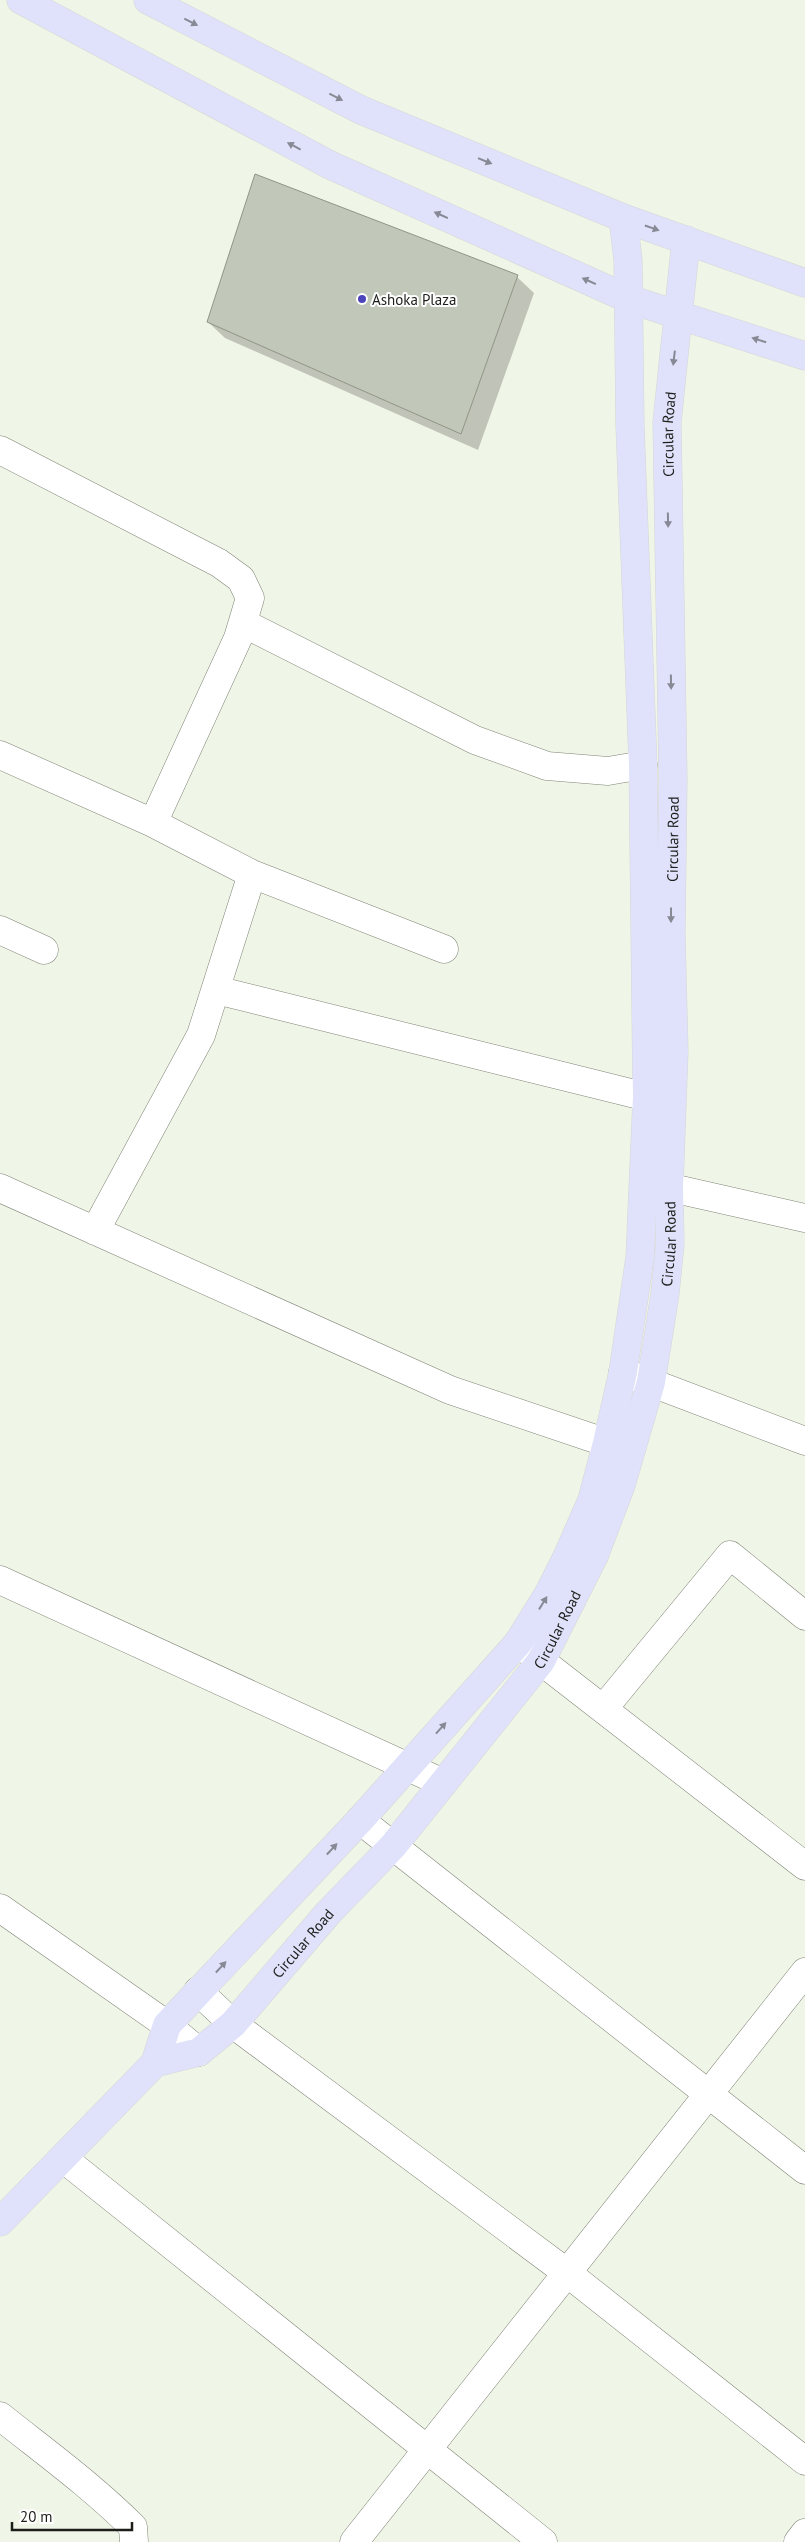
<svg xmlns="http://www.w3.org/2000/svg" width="805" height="2542" font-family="'PT Sans',sans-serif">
<rect width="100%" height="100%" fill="#f0f6e7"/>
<path fill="#0003" d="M517,277L534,293L478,450L225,338L208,322Z"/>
<path fill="#c1c7b9" stroke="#909587" d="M255,174L518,275L461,434L207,322Z"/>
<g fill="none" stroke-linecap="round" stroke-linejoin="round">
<defs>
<path id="minor" d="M0,450L219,563L241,579L250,598L238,638L153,823
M243,623L475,740L547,766L608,771L643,765
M0,755L153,823L252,874L444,949
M0,930L44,950
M216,990L647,1097
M645,1182L805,1218
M0,1188L450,1390L628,1450
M95,1231L201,1035L252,874
M623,1372L805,1441
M0,1580L443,1783
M518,1643L805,1866
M603,1709L730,1555L805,1616
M360,1820L805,2170
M0,1908L167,2025L199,2052
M198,1991L233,2024L566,2272L805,2461
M64,2159L543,2542
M0,2416C45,2452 92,2486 133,2527L134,2542
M354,2542L805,1972
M798,2542L805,2533"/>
<g id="major">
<path d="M21,0L330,165L629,299L805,356"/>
<path d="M148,0L361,110L623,218L805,283"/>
<path id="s1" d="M155,2063L199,2052L233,2024L329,1912L393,1846L541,1661L594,1556L621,1485L651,1382L665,1294L670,1244L669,1187L674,1051L671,934L673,778L667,422L686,240"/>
<path d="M0,2222L155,2063L167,2025L360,1820L518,1643L549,1593L567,1557L592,1500L607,1443L623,1372L640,1257L647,1097L643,765L630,426L628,260L623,218"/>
</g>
</defs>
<use href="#minor" stroke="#7f8477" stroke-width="29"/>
<use href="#major" stroke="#d6d6d6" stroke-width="29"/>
<use href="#minor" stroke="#fff" stroke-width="28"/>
<use href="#major" stroke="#dfe2fa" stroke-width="28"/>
</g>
<defs><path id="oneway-solid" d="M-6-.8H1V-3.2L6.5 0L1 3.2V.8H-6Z" transform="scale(1.25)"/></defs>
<g fill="#878a95">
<use href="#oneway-solid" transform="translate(191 22) rotate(27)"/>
<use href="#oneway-solid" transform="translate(336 97) rotate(27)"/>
<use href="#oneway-solid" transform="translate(294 146) rotate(-152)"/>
<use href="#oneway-solid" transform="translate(485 161) rotate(22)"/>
<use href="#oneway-solid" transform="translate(441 215) rotate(-156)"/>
<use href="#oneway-solid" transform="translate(652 228) rotate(19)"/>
<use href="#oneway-solid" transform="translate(589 281) rotate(-156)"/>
<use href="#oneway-solid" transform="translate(759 340) rotate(-162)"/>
<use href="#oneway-solid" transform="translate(674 358) rotate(97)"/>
<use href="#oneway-solid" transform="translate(668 520) rotate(89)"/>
<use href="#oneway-solid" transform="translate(671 682) rotate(89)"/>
<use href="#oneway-solid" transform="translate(671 915) rotate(90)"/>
<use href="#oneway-solid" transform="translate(543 1603) rotate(-58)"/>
<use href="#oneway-solid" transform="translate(441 1728) rotate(-48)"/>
<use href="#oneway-solid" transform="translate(332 1849) rotate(-47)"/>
<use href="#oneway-solid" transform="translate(221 1967) rotate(-47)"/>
</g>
<circle fill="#4c44ba" stroke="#fff" stroke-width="2" cx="362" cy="299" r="5"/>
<g text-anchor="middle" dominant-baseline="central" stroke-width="4" stroke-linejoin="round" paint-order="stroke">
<g font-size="15" fill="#1c1e19" stroke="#fff" text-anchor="start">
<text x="372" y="299">Ashoka Plaza</text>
</g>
<g font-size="15" fill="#1c1e19" stroke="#fff">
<text stroke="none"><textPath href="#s1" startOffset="1816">Circular Road</textPath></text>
<text stroke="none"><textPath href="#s1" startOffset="1411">Circular Road</textPath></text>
<text stroke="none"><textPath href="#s1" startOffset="1006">Circular Road</textPath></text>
<text stroke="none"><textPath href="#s1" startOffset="601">Circular Road</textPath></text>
<text stroke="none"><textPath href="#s1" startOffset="196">Circular Road</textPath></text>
</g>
</g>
<path d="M12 2522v8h120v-8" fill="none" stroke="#1c1e19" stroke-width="2.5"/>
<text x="20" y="2522" font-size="15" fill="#1c1e19" stroke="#ffffff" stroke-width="4" paint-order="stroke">20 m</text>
</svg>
